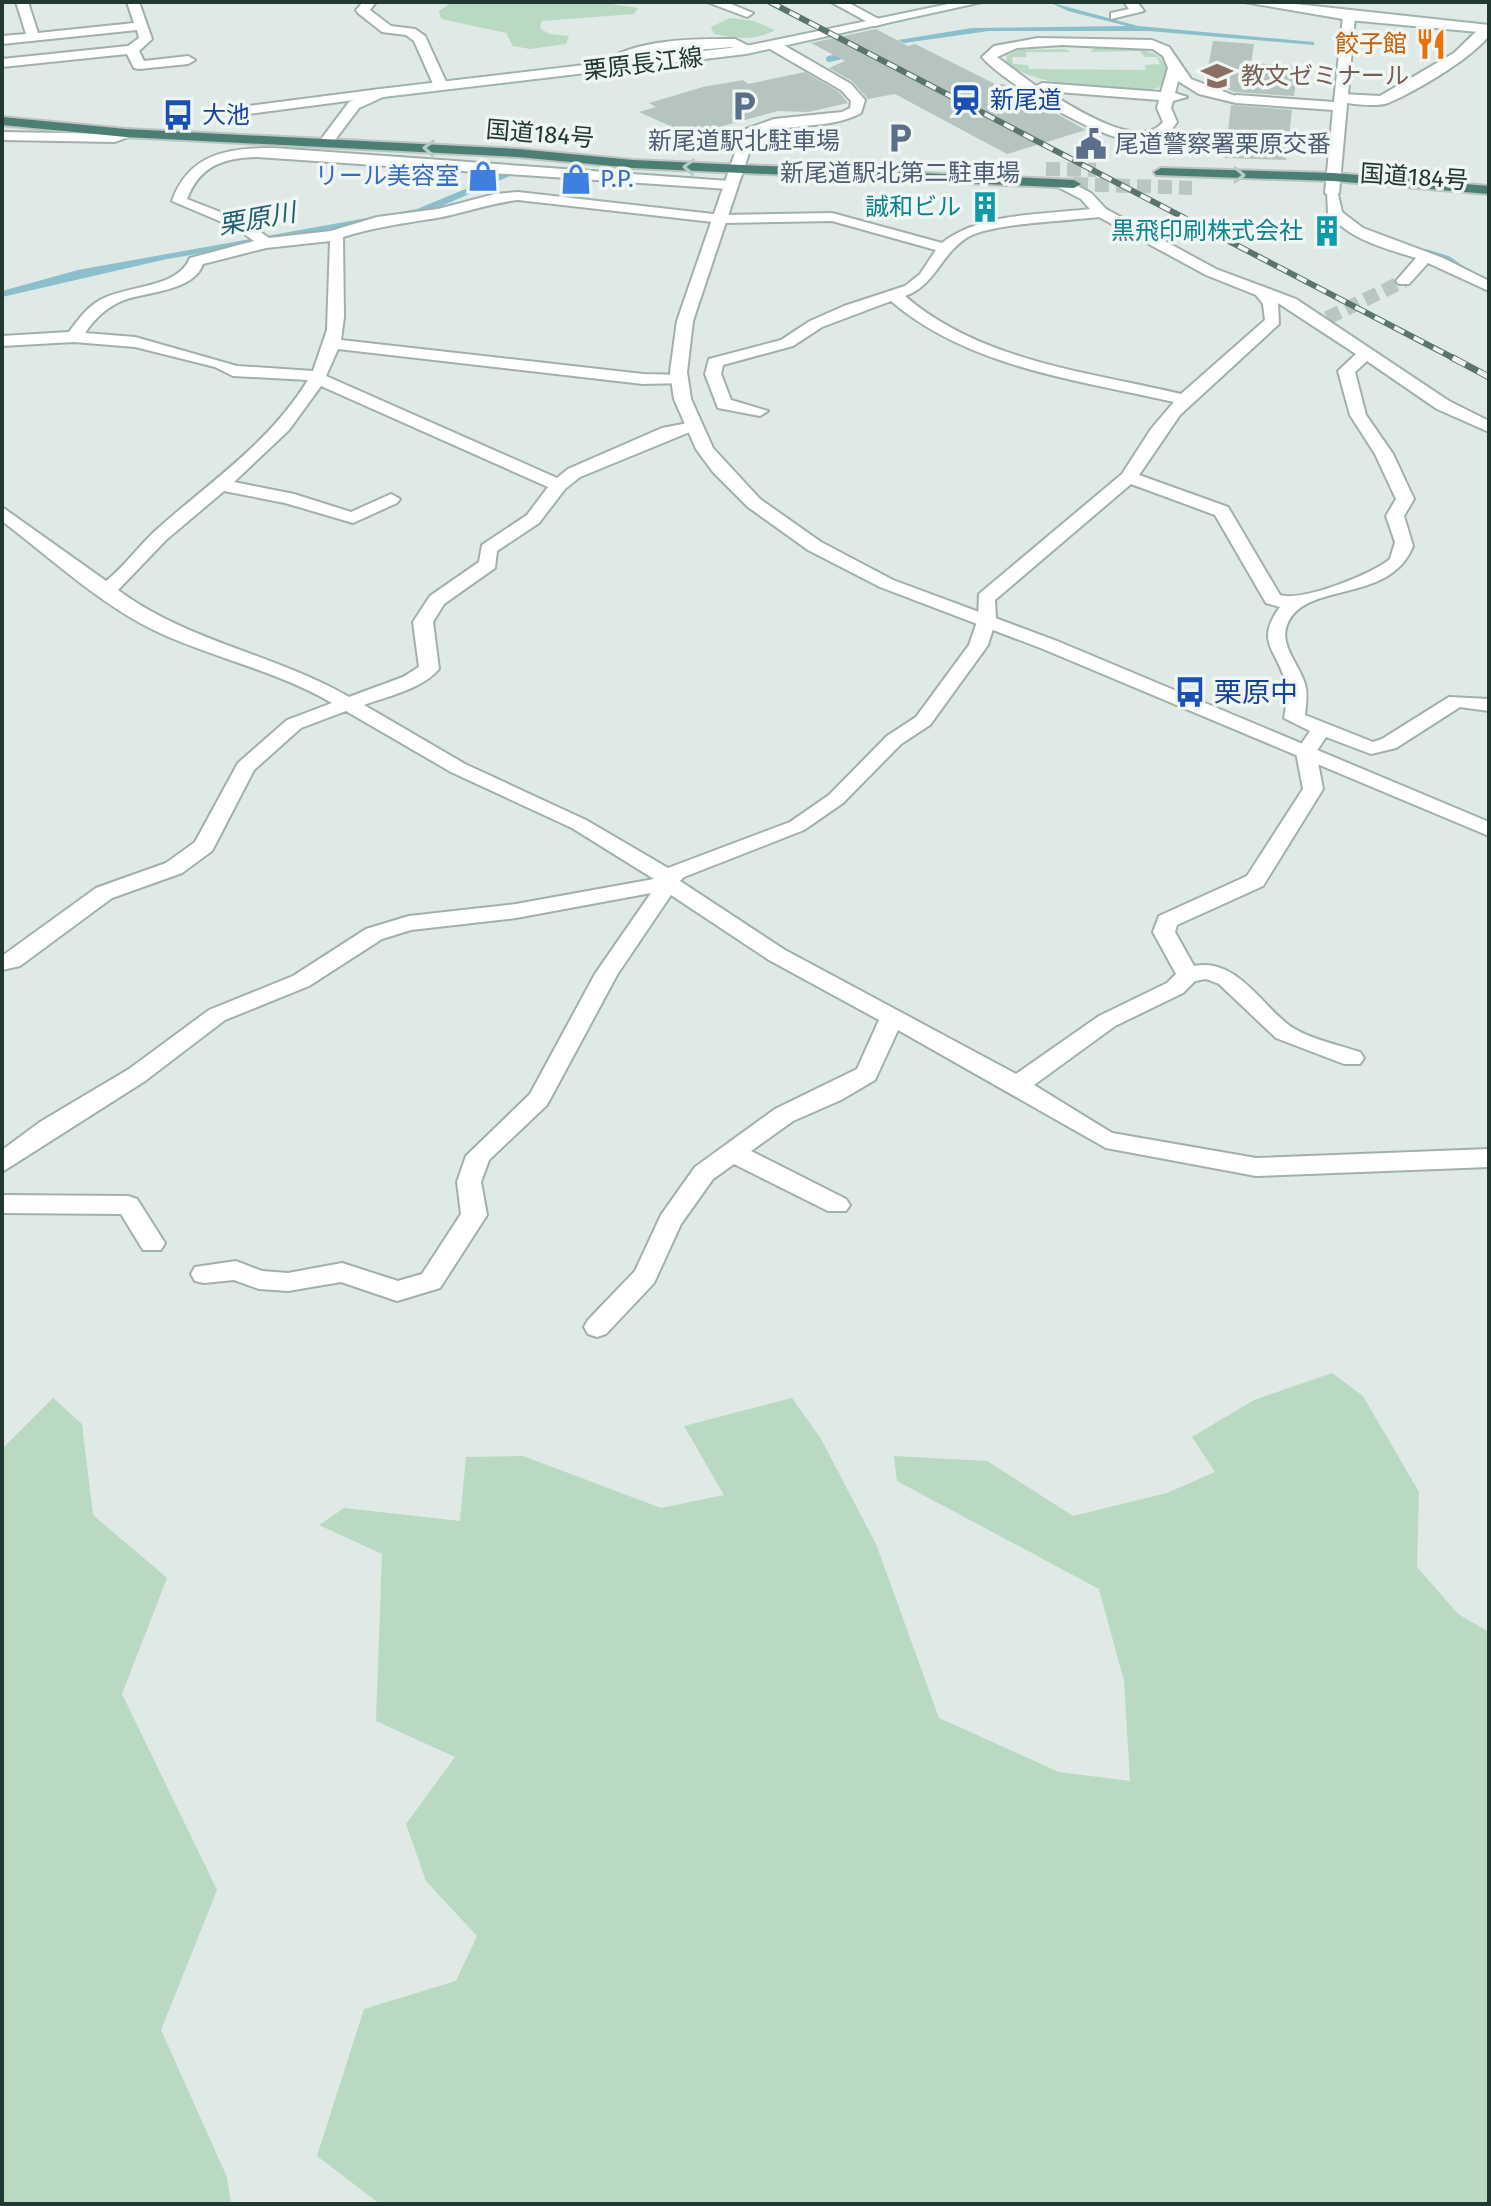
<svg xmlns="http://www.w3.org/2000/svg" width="1491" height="2206" font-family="'Fira Sans','Noto Sans JP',sans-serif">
<rect width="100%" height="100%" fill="#dfe9e5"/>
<path fill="#b9d9c3" d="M444,2H598L638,8L634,14L542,21L540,28L549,34L569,36L566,44L530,49L513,46L506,33L441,19L439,11L448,5Z
M730,18L754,21L775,30C755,41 736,39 714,34L711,27Z
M1094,48C1116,48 1158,43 1166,68L1164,85C1140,101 1026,84 1006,62L1007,55L1018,50L1065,49L1071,52H1026V57H1012L1013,64L1028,65L1029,69L1146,70L1145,65L1160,64L1157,57H1145L1140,51L1091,52Z
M1332,1373L1363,1396L1419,1492L1417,1567L1458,1614L1489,1632V2204H380L317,2156L364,2009L456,1981L477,1936L426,1881L406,1824L455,1757L376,1721L382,1554L319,1525L344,1508L460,1521L466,1457L523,1456L661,1508L724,1495L684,1426L792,1398L821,1439L876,1544L939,1718L1059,1772L1130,1781L1124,1681L1099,1589L897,1481L894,1456L987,1461L1073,1516L1167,1493L1215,1472L1192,1437L1254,1400Z
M53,1398L82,1424L93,1515L167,1578L122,1694L217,1890L161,2030L227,2177L231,2204H2V1449Z"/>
<path fill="#8abfcb" d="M1049,2L1138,26L1314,42V45L1149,31H989L904,43L898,40L972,28L1127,26L1068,11Z
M509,171L519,172L435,209L322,233L167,259L2,297V291L78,270L417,209Z"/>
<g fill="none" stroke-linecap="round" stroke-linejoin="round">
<path stroke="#8abfcb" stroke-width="6" d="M829,59L850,54
M1426,252L1448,259L1462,269"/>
</g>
<path fill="#b5c4be" d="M876,29L908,46L915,44L997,85L1003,84L1086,130L1007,154L895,94L868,99L852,81L829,68L845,61L811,43Z
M1213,41L1254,44L1251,63L1298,66L1294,96L1234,92L1206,78Z
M805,72L839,92L848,103L808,112L778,111L690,135L639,112L656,107L649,103L703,87L743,80L748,84Z
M1231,105L1292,110L1286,160L1225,158Z"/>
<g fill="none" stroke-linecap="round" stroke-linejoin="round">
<path stroke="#b9c6c1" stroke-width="14" stroke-dasharray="14 7" stroke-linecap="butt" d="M1327,318L1404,281"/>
<path stroke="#b9c6c1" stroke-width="14" stroke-dasharray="14 7" stroke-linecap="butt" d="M1046,169L1096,170
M1074,184L1192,188"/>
<defs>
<path id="minor" d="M16,2H28L38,33L134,23L127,2H139L152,39L139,51L144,61L188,56L195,60L188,64L139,69L134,68L127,54L2,67V59L128,46L139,38L137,30L2,44V36L26,34Z
M363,2H376L370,10L391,26L415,29L425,36L448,86L446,89L434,86L414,41L406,35L382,32L358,13L356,10Z
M707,2H726L753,13L747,17Z
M831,2H847L886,23L875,26Z
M1124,2H1137L1144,11L1111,19V13L1129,9Z
M1483,25L1489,28L1487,38C1467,61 1418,90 1388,103C1377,107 1343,105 1334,98L1341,94L1380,96L1454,53Z
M1038,38L1152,40L1169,47L1191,79L1243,99L1236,103L1199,94L1178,81L1175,93L1187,97L1173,101L1171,108L1177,122C1167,138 1153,143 1134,141C1099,139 1005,84 982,57L994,46ZM1062,45L1153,49L1163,56L1168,68L1161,92L1042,83L1036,86L997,57L1017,48ZM1046,91L1159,100L1157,108L1163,122C1140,152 1071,106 1046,91Z
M735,39L751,47V53H741L732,47L660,53L632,59L601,74L594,70C626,38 693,39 735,39Z
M380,89L387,93L385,96L233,116L226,112L233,108Z
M126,129L131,130V136L115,142L2,140V132L113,134Z
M274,148L729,181L736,185L729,189L257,157C224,158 200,165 187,199L246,222L269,238L331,231L377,217L438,209L495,194L518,192L722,215L832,213L942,243C981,212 1043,215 1090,209L1081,199L1058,187V181H1068L1091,193L1106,209L1216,269L1296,299L1449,401L1489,421V432L1437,409L1367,361L1355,372L1366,415L1393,454L1414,499L1404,516L1413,546C1390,605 1304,580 1287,625C1279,645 1300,666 1305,684C1308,694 1306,705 1305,715L1373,742L1382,739L1449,697L1489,699V711L1460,707L1396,748L1371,754L1326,737L1316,752L1323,789L1263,886L1177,925L1175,932L1194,966C1237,958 1260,1004 1290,1026C1309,1039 1339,1045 1360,1052L1364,1058L1360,1064H1344L1276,1038L1219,984L1206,979L1195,981L1183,993L1115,1026L1034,1085L1112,1133L1256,1158L1489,1149V1167L1256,1176L1106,1148L898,1030L875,1080L841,1100L793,1121L751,1151L846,1199L850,1205L846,1211H828L734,1164L713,1179L681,1224L654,1283L606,1334L597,1337L588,1334L584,1327L588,1320L635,1271L661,1215L695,1167L775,1109L857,1069L879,1020L769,960L671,895L617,975L547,1105L489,1160L481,1182L487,1215L440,1288L397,1301L341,1282L288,1291L259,1289L234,1280L204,1283L195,1281L191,1274L195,1267L236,1261L262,1271L288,1273L342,1263L398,1281L422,1274L461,1214L457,1182L466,1156L530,1094L595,974L651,893L516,918L411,930L382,939L309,986L225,1020L145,1081L2,1172V1150L40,1122L129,1069L209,1010L293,976L366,929L409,916L516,904L654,879L572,828L451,772L346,711L301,728L254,770L212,851L182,873L112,898L20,966L2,970V956L96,888L166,863L195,842L238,763L287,720L332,703C279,672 218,659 162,634C104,608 52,559 2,521V507L106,581C124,567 137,548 154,532C208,483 269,444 308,380L233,376L215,367L135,347L74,342L2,346V336L69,332C78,320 86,308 100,300C126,285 178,289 190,258L254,241L236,228L172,201C189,153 229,148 274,148ZM518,200L722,223L832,221L936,250L920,274L905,286L844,306L810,321L781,340L709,359L705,374L718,408L760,416L768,411L731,400L721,374L723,365L793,346L822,327L891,301C968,367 1077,380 1174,402L1151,429L1122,474L979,594L978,619L969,645L916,717L887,736L829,795L790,822L668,868L586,820L465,764L364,705C388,696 422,689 439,669L433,622L444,604L495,568L497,551L539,523L565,489L580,477L702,427L693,422L662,428L568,469L557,478L326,376L338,349L643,384L685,383V375L643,374L341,340L344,317L343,237C375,227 405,223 437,218C465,213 490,203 518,200ZM1099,217L1206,275L1256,295L1263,304L1265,320L1181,394C1088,372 980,361 905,296C935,286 941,253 968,237C993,223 1067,221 1099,217ZM330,241L327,330L313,371L237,366L135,337L85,333C95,318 107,307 124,300C146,292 194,291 203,264L266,248ZM1278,303L1356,354L1338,371L1350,415L1375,454L1396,499L1386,516L1395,542L1390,559C1371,575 1301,602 1280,595L1228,507L1139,475L1180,415L1279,324ZM321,386L548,487L527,515L482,545L479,562L430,596L413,622L419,667L403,677L349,697C275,654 188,642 118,590L166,540L224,491L285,503L353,523L397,503L400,499L391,494L351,512L294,494L234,482L289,430ZM1131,484L1215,515L1266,603L1280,607C1253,644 1279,650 1286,685C1288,696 1286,707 1284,718L1310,731L1296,752L1303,789L1247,876L1159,916L1153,932L1176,974L1167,983L1099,1016L1016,1074L785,950L680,881L684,877L804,830L843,803L901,744L930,725L988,645L996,619L995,600Z
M1327,190H1337L1342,212L1363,228L1443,258L1489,281V291L1428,263L1409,284H1399L1396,281L1416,258C1384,248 1350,240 1328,213Z
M2,1195L128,1196L137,1199L165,1243L161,1250H143L121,1214L2,1213Z"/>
<path id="tertiary" d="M1349,12L1355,16L1339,193L1332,197L1325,193L1333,110L1236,103L1229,99L1236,95L1334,102L1343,16Z
M770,43H780L851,84L865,100L861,113C830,130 790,122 757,135L749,153L693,321L687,372L691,399L713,448L760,499L821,542L893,580L1057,641L1489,822V836L1043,649L880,587L808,550L748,507L713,472L696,449L674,399L670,372L677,321L735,153L746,129L774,119L842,112L850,108L851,101L841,90L770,49Z"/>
<path id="secondary" d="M958,2H982L746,54L383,97L359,108L331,145L319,142L349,102L380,89L746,46Z
M1244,2H1277L1489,25V33L1349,20Z"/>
<path id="trunk" d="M2,117L126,129L518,149L633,160L1074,180L1081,184L1074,188L633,168L518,157L126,137L2,125Z
M1161,168L1333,173L1489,186V194L1333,181L1156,175L1154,172Z"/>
</defs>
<use href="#minor" stroke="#a2b0ac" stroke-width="4"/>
<use href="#tertiary" stroke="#a2b0ac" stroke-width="4"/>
<use href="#secondary" stroke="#9fb4ad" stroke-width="4"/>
<use href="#trunk" stroke="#bcc3c2" stroke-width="4"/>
<use href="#minor" fill="#fff" fill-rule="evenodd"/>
<use href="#tertiary" fill="#fff" fill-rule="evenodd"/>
<use href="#secondary" fill="#fff" fill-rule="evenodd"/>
<use href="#trunk" fill="#4c7f74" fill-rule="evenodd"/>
<defs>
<path id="rail-far1" d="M770,2L1457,360"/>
<path id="rail" d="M1453,358L1489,377"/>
</defs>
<use href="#rail-far1" stroke="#5c746e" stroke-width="6"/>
<use href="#rail" stroke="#5c746e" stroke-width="7"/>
<use href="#rail-far1" stroke="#eff6f3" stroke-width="4" stroke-dasharray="11" stroke-linecap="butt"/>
<use href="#rail" stroke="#eff6f3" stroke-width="5" stroke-dasharray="14" stroke-linecap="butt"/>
</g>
<defs><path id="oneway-chevron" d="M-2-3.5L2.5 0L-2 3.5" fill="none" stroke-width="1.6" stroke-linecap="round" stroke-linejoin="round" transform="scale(2)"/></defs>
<g stroke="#b6ccc7">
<use href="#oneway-chevron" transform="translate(429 148) rotate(-177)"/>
<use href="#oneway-chevron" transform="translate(689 167) rotate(-177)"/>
<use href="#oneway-chevron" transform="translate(1239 175) rotate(2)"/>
</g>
<defs>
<symbol id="restaurant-bare" viewBox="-9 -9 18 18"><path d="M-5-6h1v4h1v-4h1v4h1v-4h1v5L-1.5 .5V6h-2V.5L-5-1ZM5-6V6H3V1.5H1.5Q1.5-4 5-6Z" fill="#e8710a" stroke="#eff6f3" stroke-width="2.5" paint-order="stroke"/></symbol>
<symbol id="school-bare" viewBox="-9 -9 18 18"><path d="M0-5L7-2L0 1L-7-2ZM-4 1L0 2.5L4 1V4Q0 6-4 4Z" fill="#8d6e63" stroke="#eff6f3" stroke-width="2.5" paint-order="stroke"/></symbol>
<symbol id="station-bare" viewBox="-9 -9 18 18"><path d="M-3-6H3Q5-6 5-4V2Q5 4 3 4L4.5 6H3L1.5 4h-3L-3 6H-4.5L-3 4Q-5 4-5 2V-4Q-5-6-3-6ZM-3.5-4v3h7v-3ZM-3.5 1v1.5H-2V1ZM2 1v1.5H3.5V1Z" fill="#1a4fb4" stroke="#eff6f3" stroke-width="2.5" paint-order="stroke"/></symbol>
<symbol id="parking-bare" viewBox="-9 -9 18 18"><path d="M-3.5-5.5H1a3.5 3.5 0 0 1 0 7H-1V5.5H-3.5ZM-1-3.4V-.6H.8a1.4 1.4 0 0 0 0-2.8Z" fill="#5c6f8a" stroke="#eff6f3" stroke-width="2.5" paint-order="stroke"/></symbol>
<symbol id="bus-bare" viewBox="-9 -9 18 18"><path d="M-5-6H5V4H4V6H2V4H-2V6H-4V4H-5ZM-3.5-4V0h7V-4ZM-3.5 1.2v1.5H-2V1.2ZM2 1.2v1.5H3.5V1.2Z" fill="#1a4fb4" stroke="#eff6f3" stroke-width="2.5" paint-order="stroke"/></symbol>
<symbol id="civic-bare" viewBox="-9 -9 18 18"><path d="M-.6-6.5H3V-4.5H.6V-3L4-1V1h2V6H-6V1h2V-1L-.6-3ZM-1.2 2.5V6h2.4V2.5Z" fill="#5c6f8a" stroke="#eff6f3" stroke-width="2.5" paint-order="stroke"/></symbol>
<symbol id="shop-bare" viewBox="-9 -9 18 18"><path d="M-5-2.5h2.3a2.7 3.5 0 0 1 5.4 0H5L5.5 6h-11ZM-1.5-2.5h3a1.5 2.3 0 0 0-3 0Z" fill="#3f7fe0" stroke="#eff6f3" stroke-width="2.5" paint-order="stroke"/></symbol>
<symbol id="building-bare" viewBox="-9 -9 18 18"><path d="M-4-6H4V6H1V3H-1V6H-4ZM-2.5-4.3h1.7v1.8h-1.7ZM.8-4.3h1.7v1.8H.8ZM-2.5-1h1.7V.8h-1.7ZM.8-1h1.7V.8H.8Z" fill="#0f9aa8" stroke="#eff6f3" stroke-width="2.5" paint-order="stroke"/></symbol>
</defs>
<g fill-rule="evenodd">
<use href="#restaurant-bare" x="1409" y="22" width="44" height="44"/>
<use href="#school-bare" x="1195" y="54" width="44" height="44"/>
<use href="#station-bare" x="944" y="78" width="44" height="44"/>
<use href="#parking-bare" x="722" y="84" width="44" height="44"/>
<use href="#bus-bare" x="156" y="93" width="44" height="44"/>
<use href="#parking-bare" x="878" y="116" width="44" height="44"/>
<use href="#civic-bare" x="1069" y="122" width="44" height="44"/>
<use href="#shop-bare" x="461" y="154" width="44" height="44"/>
<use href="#shop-bare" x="554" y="157" width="44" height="44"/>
<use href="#building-bare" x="963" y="185" width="44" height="44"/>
<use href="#building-bare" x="1305" y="209" width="44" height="44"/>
<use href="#bus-bare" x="1168" y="670" width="44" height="44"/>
</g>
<g text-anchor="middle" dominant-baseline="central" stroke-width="7" stroke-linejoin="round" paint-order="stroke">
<g font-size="24" fill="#c56008" stroke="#eff6f3" text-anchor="end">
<text x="1407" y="44">餃子館</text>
</g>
<g font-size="24" fill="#213833" stroke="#eff6f3">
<text transform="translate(643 64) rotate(-7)">栗原長江線</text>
<text transform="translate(540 134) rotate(5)">国道184号</text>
<text transform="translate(1414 177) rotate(4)">国道184号</text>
</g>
<g font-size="24" fill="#785e54" stroke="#eff6f3" text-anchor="start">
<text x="1241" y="76">教文ゼミナール</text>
</g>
<g font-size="24" fill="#164399" stroke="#eff6f3" text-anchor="start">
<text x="990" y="100">新尾道</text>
<text x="202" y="115">大池</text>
</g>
<g font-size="24" fill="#4e5e75" stroke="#eff6f3">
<text x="744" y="141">新尾道駅北駐車場</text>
<text x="1115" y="144" text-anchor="start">尾道警察署栗原交番</text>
<text x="900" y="173">新尾道駅北第二駐車場</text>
</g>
<g font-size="24" fill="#366cbe" stroke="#eff6f3" text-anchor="end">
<text x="459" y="176">リール美容室</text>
<text x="600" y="179" text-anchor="start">P.P.</text>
</g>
<g font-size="24" fill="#0d838f" stroke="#eff6f3" text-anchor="end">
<text x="961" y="207">誠和ビル</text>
<text x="1303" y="231">黒飛印刷株式会社</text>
</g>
<g font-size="26" font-style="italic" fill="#205f6f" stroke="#eff6f3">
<text transform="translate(257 219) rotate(-10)">栗原川</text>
</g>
<g font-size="28" fill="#164399" stroke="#eff6f3" text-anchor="start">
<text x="1214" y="692">栗原中</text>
</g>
</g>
<rect width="1491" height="2206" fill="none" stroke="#213833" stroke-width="8"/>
</svg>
